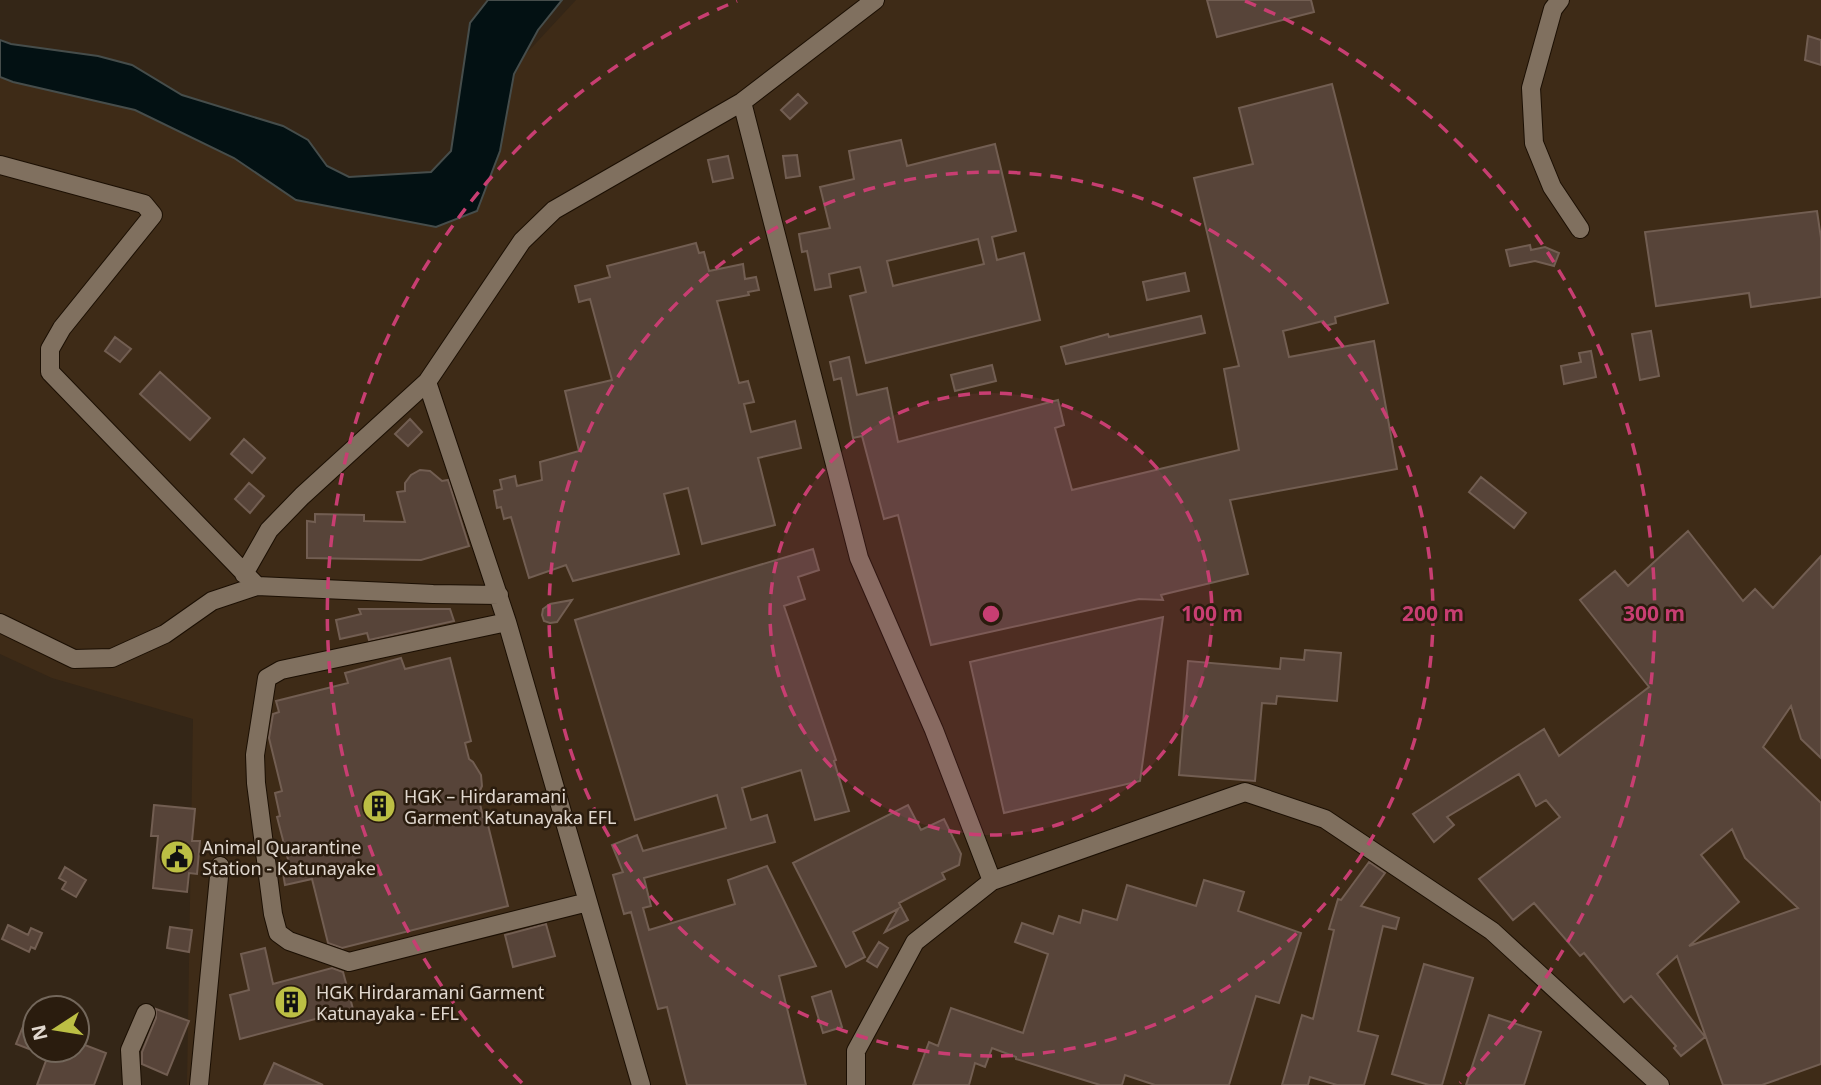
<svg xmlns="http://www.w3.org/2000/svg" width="1821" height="1085" font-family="'Noto Sans',sans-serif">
<rect width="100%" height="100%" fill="#342617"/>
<path fill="#3e2b17" d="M576,0H1821V1085H187L193,719L52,678L0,654V52L356,198L455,205L524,56Z"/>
<path fill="#031113" stroke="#464d4b" stroke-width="2" d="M488,0H562L538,30L514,74L500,151L477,211L436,227L296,200L234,158L135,110L13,82L0,77V40L11,44L98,56L132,65L182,95L283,126L308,140L327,166L349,177L431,172L451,151L470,23Z"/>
<path fill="#574439" stroke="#725e52" stroke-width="2" fill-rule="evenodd" d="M1207,0H1311L1314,12L1217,37Z
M1808,36L1821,40V65L1805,60Z
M1332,84L1388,303L1335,317L1336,323L1325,326L1323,321L1283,331L1289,357L1374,341L1397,469L1230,500L1248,574L1161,595L1163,600L1139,599L931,645L898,515L884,519L862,436L853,438L841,378L834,380L830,362L849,357L857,395L887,388L898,442L1058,400L1064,425L1055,428L1072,490L1239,450L1224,369L1239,366L1194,178L1253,164L1239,108Z
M798,94L807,103L790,119L781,110Z
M901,140L907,166L995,144L1016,231L992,237L997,260L1024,253L1040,320L866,363L850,296L866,292L860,267L829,274L831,287L815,290L807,251L802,252L799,234L830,228L820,187L854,179L849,151ZM978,239L984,264L893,286L887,261Z
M797,155L800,176L786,178L783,156Z
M728,156L733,178L713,182L708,160Z
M1817,211L1821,238V297L1751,307L1749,293L1656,306L1645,232Z
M696,243L699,253L704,252L709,271L743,264L745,279L756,277L759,290L748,292L749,295L717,301L739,383L748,381L754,402L744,404L751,432L795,421L801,448L758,458L775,525L702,544L688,488L664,494L679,554L573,581L566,565L529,578L511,517L504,519L501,507L497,508L494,491L502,489L500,480L515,476L517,486L542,480L540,462L579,451L565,391L612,380L590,299L579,302L575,286L610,277L607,266Z
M1530,245L1531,250L1545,247L1559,253L1554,266L1535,261L1510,266L1506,250Z
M1185,273L1189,291L1147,300L1143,282Z
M1201,316L1205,333L1066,364L1061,347L1108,334L1109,337Z
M1651,331L1659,376L1640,380L1632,334Z
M115,337L131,349L120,362L105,351Z
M1591,351L1596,377L1564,384L1561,366L1581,362L1579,353Z
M992,365L996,381L955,391L951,375Z
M160,372L210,418L190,440L140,394Z
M410,419L422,432L408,446L395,434Z
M244,439L265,458L252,473L231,454Z
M420,470L430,471L442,481L448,480L469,546L421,560L307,558V521L315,522V514L364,515V521L405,522L397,492L405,491V483L411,475Z
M1481,477L1526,513L1514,528L1469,492Z
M249,483L264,496L250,513L235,499Z
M1688,531L1743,601L1755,589L1773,608L1821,556V758L1801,739L1791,706L1763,747L1821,803V1064L1762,1085H1723L1677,956L1657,974L1705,1037L1681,1056L1674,1048L1676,1046L1631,996L1624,1002L1584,953L1580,956L1534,903L1513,920L1479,879L1560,817L1546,800L1536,806L1519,774L1447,817L1454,825L1434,842L1413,814L1544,729L1559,756L1649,687L1580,600L1615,571L1628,586ZM1732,829L1745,858L1798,908L1689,946L1739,902L1701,855Z
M813,549L819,570L798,577L805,599L784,606L836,760L834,761L849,811L815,820L801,770L742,788L751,820L767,815L775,842L644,878L651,906L643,908L649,930L735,904L728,880L767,866L816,966L779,976L806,1085H687L667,1007L658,1009L631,912L624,914L613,875L623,872L612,845L637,835L643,851L726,828L717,795L635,820L575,620Z
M572,600L557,622L550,623L544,621L542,615L543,609L550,604Z
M359,609H450L454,621L369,640L367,633L340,639L336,620L361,614Z
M1163,617L1140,781L1004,813L970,662Z
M1305,650L1341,653L1337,701L1277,696L1276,704L1262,703L1255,781L1179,775L1188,661L1280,669L1281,658L1304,660Z
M401,658L405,669L450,658L471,741L465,743L469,759L473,762L481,775L482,786L478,795L483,817H486L508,906L342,948L328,943L312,879L285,885L283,873L291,871L277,817L280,816L275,793L282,791L269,738L273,714L279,712L276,701L348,683L345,673Z
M154,805L195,809L192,841H200L197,874L189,873L187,892L153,888L158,836H151Z
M908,805L921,830L944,819L961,854L959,865L942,873L945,879L899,903L908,920L885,932L898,909L853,932L865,957L846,967L793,863Z
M1369,862L1385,873L1361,906L1399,918L1396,929L1383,926L1358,1031L1378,1036L1364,1085H1337L1310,1077L1308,1085H1282L1302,1015L1313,1019L1334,930L1329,929L1338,899L1341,900Z
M65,867L86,880L76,897L62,889L66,882L59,878Z
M1204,880L1244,892L1238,911L1301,933L1279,1003L1256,996L1229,1085H1155L1125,1075L1122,1085H1100L1016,1059V1057L992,1048L985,1067L975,1063L969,1085H913L929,1042L938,1046L951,1008L1023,1033L1048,954L1015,942L1022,923L1053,934L1059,916L1080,923L1083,910L1117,920L1127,885L1196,906Z
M546,924L555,956L513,967L505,935Z
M8,925L28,935L31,928L42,933L35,949L31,947L29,952L2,939Z
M170,927L192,930L189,952L167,948Z
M879,942L888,948L877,967L867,961Z
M265,948L273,984L332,968L343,972L353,1009L240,1039L230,995L249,990L241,954Z
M1424,964L1473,978L1442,1085H1429L1392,1074Z
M831,991L842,1027L823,1033L812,997Z
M156,1009L189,1021L167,1075L142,1064V1052L156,1018Z
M1489,1015L1541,1032L1524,1085H1466Z
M26,1019L35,1023V1035L29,1049L16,1044Z
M77,1042L106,1053L94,1085H37L50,1050H77Z
M274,1063L323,1085H264Z"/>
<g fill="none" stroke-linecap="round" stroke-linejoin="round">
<defs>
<path id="minor" d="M1560,0L1553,9L1531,88L1534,143L1552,187L1580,229
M742,102L859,558L934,730L992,881
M0,165L144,204L153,215L62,328L50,349V372L257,586
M427,382L507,622L641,1085
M244,574L269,530L302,496L427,382L522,241L554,210L742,102L875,0
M507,622L281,670L267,678L255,755L256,783L273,914L278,933L289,941L349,962L588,902
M0,623L74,659L112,658L165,634L212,601L257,586L433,594L499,595
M132,1085L130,1050L146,1013
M199,1085L220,866
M856,1085V1051L915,942L992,881L1245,792L1325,819L1492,931L1660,1085"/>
</defs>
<use href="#minor" stroke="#1b0f03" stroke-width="20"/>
<use href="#minor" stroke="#80705f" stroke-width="18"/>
</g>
<circle cx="991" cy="614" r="221" fill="#c83e72" fill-opacity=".12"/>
<g fill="none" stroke="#c83e72" stroke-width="3.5" stroke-dasharray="12 9">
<circle cx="991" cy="614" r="221"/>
<circle cx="991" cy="614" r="442"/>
<path d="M522 1083A663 663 0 0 1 737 1M1245 1A663 663 0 0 1 1460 1083"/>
</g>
<defs>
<symbol id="building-disc" viewBox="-11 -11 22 22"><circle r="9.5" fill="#bcbf44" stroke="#2a1c0e"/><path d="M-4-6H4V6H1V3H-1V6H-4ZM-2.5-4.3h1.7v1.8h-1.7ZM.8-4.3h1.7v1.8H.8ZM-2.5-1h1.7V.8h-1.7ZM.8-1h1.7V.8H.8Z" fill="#111"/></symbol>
<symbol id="civic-disc" viewBox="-11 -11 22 22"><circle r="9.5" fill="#bcbf44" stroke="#2a1c0e"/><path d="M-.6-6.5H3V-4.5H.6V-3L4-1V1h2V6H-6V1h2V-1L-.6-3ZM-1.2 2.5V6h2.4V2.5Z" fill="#111"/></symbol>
</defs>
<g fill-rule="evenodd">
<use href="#building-disc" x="360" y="787" width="38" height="38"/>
<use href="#civic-disc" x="158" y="838" width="38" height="38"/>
<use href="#building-disc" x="272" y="983" width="38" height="38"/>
</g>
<g text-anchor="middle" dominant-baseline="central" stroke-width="5" stroke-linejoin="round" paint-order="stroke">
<g font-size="18" fill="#e1d8cf" stroke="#2a1c0e" text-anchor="start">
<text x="404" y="796">HGK – Hirdaramani<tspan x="404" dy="21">Garment Katunayaka EFL</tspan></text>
<text x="202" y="847">Animal Quarantine<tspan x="202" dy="21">Station - Katunayake</tspan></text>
<text x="316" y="992">HGK Hirdaramani Garment<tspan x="316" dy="21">Katunayaka - EFL</tspan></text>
</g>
</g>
<circle cx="991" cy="614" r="10" fill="#c83e72" stroke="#2a1c0e" stroke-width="3.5"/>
<g font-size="21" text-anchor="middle" font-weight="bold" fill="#c83e72" stroke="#2a1c0e" stroke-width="5" stroke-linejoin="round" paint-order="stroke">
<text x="1212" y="621">100 m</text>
<text x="1433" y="621">200 m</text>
<text x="1654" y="621">300 m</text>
</g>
<g transform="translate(56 1029) rotate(258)"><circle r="33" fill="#2a1c0e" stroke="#73675b" stroke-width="2"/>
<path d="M0-5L12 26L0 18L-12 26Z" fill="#bcbf44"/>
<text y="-10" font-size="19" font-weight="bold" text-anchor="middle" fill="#e1d8cf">N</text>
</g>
</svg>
